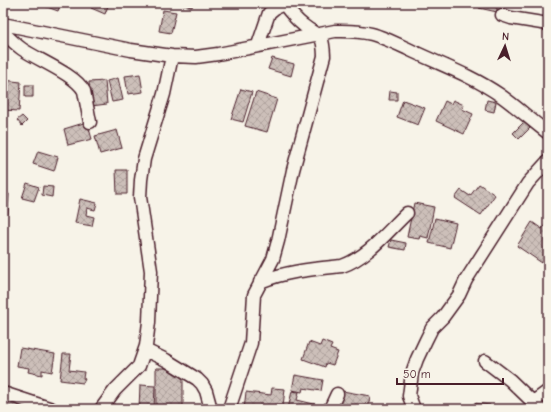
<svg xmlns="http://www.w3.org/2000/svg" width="551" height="412" font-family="'Comic Neue',sans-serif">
<defs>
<pattern id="building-cross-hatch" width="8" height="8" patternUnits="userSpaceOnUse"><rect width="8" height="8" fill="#ccbfb9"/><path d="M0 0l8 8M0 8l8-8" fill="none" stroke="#b1a49f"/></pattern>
</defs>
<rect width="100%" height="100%" fill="#f7f3e8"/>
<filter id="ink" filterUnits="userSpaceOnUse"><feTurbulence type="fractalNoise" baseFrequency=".025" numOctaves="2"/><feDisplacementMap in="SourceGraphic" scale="8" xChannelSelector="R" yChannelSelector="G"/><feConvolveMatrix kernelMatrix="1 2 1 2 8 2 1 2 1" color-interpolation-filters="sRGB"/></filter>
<g filter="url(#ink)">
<path fill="url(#building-cross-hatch)" stroke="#4a1f2b" d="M36,3H61L58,11Z
M93,3H109L105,14L91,8Z
M175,3H193L192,7Z
M480,3H502V6L497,5V12L479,8Z
M163,10L176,12L171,33L159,31Z
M272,58L294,64L291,76L268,69Z
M140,74L143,92L128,94L125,76Z
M118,78L123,100L112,102L107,81Z
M3,80L21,82L19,111L3,110Z
M105,81L107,104L91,106L89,82Z
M25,85H33V97H25Z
M241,89L252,92L243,122L231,119Z
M390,91L397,92V100H389Z
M256,92L277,99L267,132L245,126Z
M403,100L425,108L418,125L397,117Z
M453,100L464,105L462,109L473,114L464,134L436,121L445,101L451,104Z
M487,100L496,102L494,112L485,110Z
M22,116L27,121L22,126L17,120Z
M87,122L92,139L68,145L64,129Z
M524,122L530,128L519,139L513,133Z
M117,130L122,148L100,154L95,136Z
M38,151L58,157L54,171L33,164Z
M116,170H127V194H117Z
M27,183L39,187L34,201L22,198Z
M479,184L495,195L481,215L455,198L461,190L470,196Z
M43,186L53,187L52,197L42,195Z
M3,193L9,194L8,214L3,213Z
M80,199L97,203L95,210L87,208L86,215L94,217L92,226L75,223Z
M414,203L434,207L428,238L420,236L419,239L407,237Z
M435,218L456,223L450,248L429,243Z
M532,222L542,229L545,225L548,227V242L547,243L548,244V254L542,263L517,246Z
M391,240L406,243L405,250L389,247Z
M322,341L332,345L330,349L338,352L333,365L326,363L325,367L303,359L309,342L320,346Z
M20,348L55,354L52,372L42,370V375L28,372L29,368L17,366Z
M63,354H71L69,370L84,372L83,378L85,379L83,383L60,380Z
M156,368H183V409H156Z
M295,375L323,380L321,391L303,388L302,392L292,390Z
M140,385L155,386L154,409H139Z
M272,388L285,389L283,406L276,405V409H244L246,392L271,395Z
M337,390L370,396L368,409H335Z
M292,391L299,392L297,400L318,405L317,409H288Z
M4,399L23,405L22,409H3Z
M474,403L490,405L489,409H473Z"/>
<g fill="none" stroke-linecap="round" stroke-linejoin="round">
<defs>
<path id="street" d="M502,15L511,18L548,24
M3,24L131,50L172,56L196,57L218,54L335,31C369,30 378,35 408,49C439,64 471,75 500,95C517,107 532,121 548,133
M3,32C9,38 15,44 22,49C38,60 76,75 84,91L90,122
M258,45L269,13L275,8L284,4
M260,282C286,271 313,269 342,266C368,257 387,232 407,213
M145,350L166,360L197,379L202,384L206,391L211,409
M485,361L510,380L540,409
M3,393L52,409
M533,402L548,391
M101,409L115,390L139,366L146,346L149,322L151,271L140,197L141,180L144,159L164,94L172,56
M229,409L251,343L254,295L273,259L278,241L293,170L324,56C323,31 319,38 303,25C295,19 289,11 283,3
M330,409L337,394
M414,409L409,396L412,373L417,359L426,340L432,328L443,317L459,295L466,280L528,183L548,161"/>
</defs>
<use href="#street" stroke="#4a1f2b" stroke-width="15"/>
<use href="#street" stroke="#f7f3e8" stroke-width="12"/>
</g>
</g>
<rect width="551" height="412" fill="none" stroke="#f7f3e8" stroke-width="16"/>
<rect x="8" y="8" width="535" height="396" fill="none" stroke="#4a1f2b" stroke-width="1.5" filter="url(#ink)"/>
<g transform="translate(505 46) rotate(4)" stroke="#f7f3e8" stroke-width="3" paint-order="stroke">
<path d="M0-3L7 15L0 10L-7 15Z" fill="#4a1f2b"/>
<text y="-6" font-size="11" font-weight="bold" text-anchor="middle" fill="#4a1f2b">N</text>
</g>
<path d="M397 378v6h106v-6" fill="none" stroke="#4a1f2b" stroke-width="2"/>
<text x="403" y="378" font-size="12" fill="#4a1f2b" stroke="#f7f3e8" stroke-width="3" paint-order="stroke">50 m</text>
</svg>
